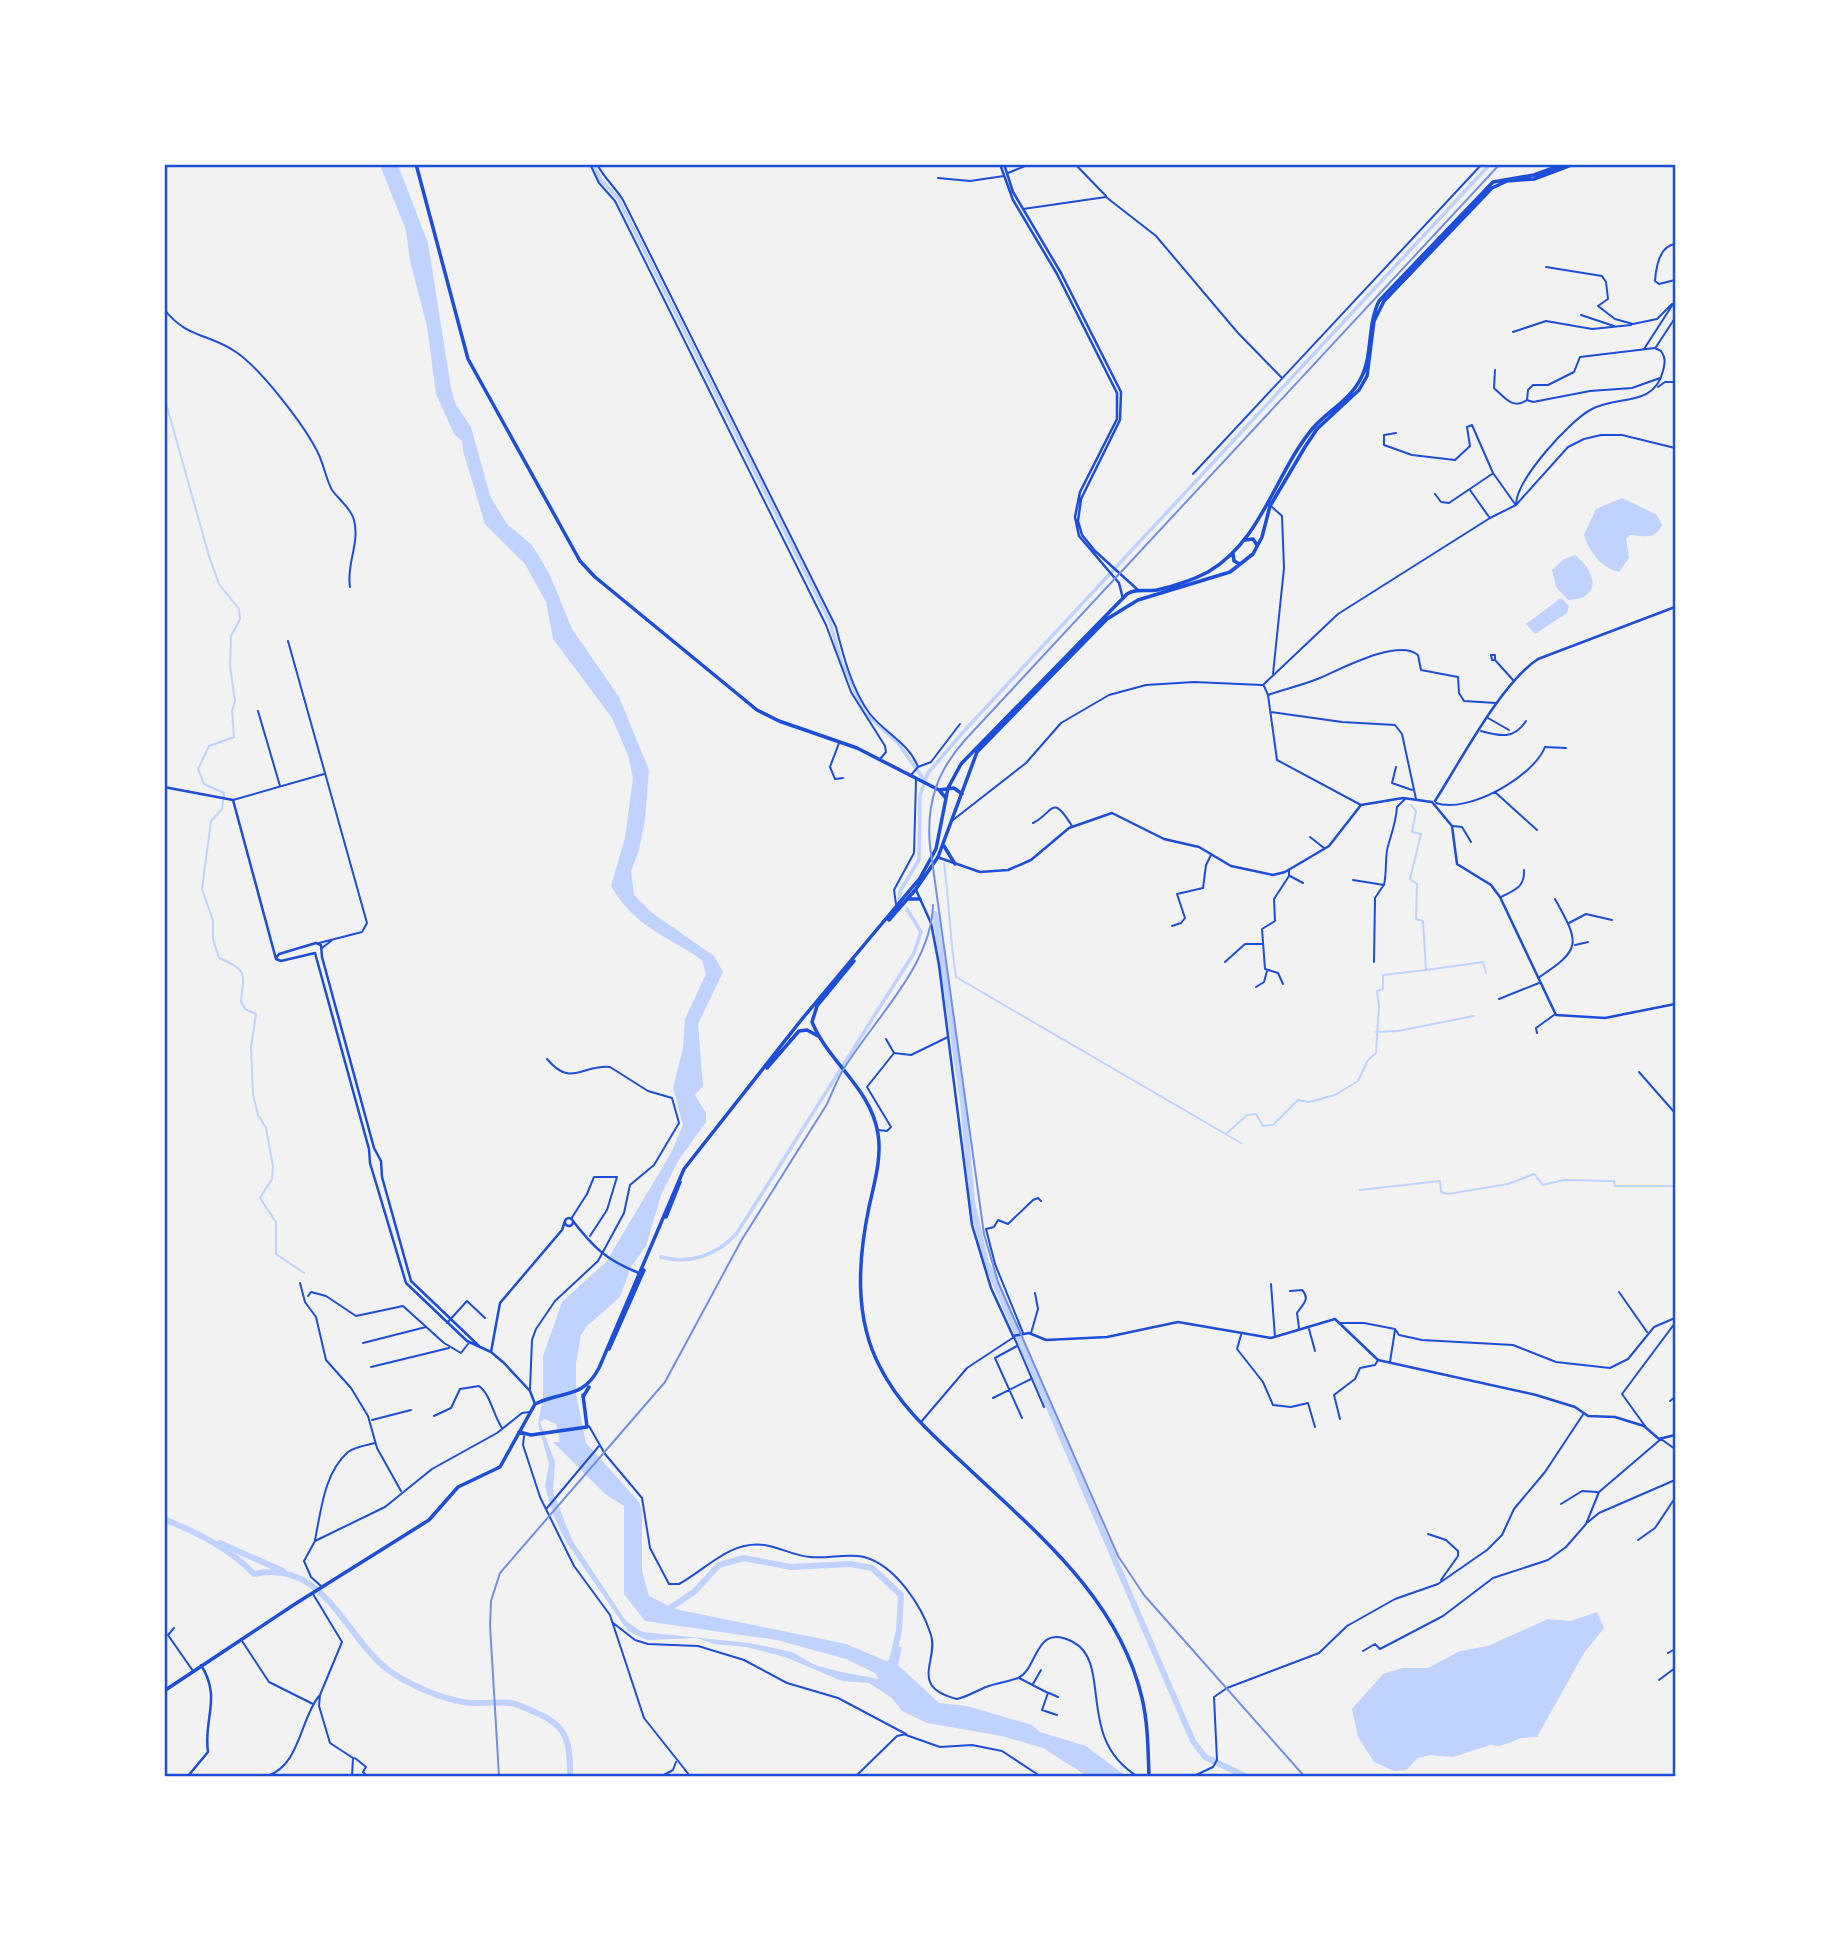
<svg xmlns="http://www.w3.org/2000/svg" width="1840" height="1941" font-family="Spectral,serif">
<rect width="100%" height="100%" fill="#f2f2f2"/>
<path fill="#bfd3fe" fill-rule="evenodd" d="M380,165H398L428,243L451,388L455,403L471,427L490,496L507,524L532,545L549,573L572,629L619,697L649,770L645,820L639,850L631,871L634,895L651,912L714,956L723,972L698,1024L703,1086L695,1095L706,1113V1122L678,1161L661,1195L646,1246L631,1267L620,1297L587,1326L581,1335L576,1363V1395L586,1443L639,1502L642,1511V1571L649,1596L675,1609L846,1644L886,1661L895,1658L897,1646L902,1647L898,1665L939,1703L967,1706L1032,1725L1040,1732L1086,1746L1126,1776H1087L1043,1748L1002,1736L927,1723L902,1711L892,1698L869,1683L842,1681L785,1657L746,1647L714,1644L697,1638L647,1640L628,1631L566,1542L552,1512L545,1486L549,1464L538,1424L543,1397V1356L562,1302L606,1262L671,1153L683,1125L673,1088L683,1048L685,1019L706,974L702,960C664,934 636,928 611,886L625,838L633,778L628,755L612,718L553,639L546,602L525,564L485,524L463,451L462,441L454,434L436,394L427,326L410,261L406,230ZM545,1419L556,1424L560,1442H553L605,1494L624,1506V1594L645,1621L777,1640L846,1659L875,1673L879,1679L841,1672L815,1665L792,1652L750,1643L642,1632L626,1621L572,1540L553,1492L555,1462L540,1422Z
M1622,498L1657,515L1662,525C1657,540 1642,536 1630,535L1626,539L1629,558L1619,572C1601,568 1589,551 1584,535L1596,509Z
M1575,555C1597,572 1602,599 1568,600L1556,587L1552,570L1564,559Z
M1561,598L1569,606L1567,613L1535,634L1526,624Z
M1597,1612L1604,1628L1584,1653L1537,1737L1521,1738L1500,1746L1490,1745L1453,1757L1431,1755L1418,1758L1406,1770L1394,1771L1374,1762L1358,1737L1352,1709L1383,1674L1402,1668H1428L1460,1651L1488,1646L1548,1619L1570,1621Z"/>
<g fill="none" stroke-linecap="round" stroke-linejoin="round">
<path stroke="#bfd3fe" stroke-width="2" d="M1325,342L1491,164
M164,396L209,556L219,584L239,609L240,619L231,636L230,666L235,701L232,711L234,737L209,746L198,769L204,784L224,793L222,809L211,821L202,889L213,921V939L219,958C248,970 244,973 241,1001L245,1009L256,1014L251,1048L253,1095L258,1115L266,1128L273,1166L272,1179L260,1198L276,1222V1254L304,1273
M944,863C949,901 950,939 956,977L1241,1143
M1426,970L1483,962L1486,973
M1376,1032L1398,1031L1474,1016
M1226,1134L1247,1115L1256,1114L1263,1126L1273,1125L1298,1100L1309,1102L1335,1095L1358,1081L1368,1060L1376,1053L1379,1005L1377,991L1383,989V975L1426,970L1423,921L1416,919L1417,884L1410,879L1421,834L1412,832L1416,811L1411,805
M1360,1190L1440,1181L1441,1192L1448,1194L1508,1184L1534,1174L1543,1185L1564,1180L1614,1181L1615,1186H1675"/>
<path stroke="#bfd3fe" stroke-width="3.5" d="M593,164L601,180L618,198L830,622L841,661L865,713L897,742L926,782
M899,900L900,891L919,860L920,795L928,773L964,731L1490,164
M661,1257C689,1265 718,1255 737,1233L914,953L921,932L907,909"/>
<path stroke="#bfd3fe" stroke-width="6" d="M935,914L963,1101L972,1202L985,1259L1193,1741L1205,1757L1245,1776
M164,1519C198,1533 229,1548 254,1574C327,1558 345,1642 394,1674C413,1686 440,1698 463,1702C479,1705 495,1701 511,1703C521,1705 532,1711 541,1715C570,1728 570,1748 570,1776
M220,1543L283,1571
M667,1610L694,1592L719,1565L744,1558L791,1567L850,1564L872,1568L901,1595L899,1631L891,1665"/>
<path stroke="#1d4ed8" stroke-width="2" d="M590,164L599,183L615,201L826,625L851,692L885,746L886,752L880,759
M597,164C604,178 615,187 623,200L836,627C843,655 852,690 870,714C885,733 909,743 918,767
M1075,164L1106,196
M1008,173L1030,164
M938,178L970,181L1004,176
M1023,209L1106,197L1156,236L1238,333L1282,378
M1675,244C1660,246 1656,267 1655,281L1659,284L1675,280
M1546,267L1602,276L1606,282L1608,299L1598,306L1615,319L1633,324L1657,319L1672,304
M164,309C187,339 209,333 236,352C261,369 306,427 319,455C324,466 326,479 332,490C339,500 351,508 354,520C360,544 346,564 350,587
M1581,315L1614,326
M1513,332L1546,321L1592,329L1631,325
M1656,347L1675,318
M1644,349L1675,301
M1495,370L1494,388C1505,398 1513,410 1527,400L1528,390L1533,385H1548L1574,372L1580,357L1655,348L1661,351C1666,358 1665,363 1663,371C1654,407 1619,395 1592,409C1570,420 1517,479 1516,504
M1658,387L1665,382H1675
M1527,400L1533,402L1590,391L1632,388L1660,378
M1396,433L1384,435V445L1412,455L1455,460L1470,446L1467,427L1472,425L1493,473L1515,504
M1193,474L1482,164
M1470,490L1489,517
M1435,494L1441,502L1449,503L1492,474
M1272,507L1282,516L1284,568L1273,674
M288,641L367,923L362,932L319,943
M1491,655H1495V660H1492Z
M1495,660L1513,680
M1263,685L1338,614L1490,518L1516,505L1568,447L1584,439L1601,435H1622L1675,448
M1264,686L1268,695L1277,760L1361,805
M1268,695C1285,689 1303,685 1320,678C1341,669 1398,638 1418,655L1421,670L1458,677L1459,693L1464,701L1496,703
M258,711L280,786
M1271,712L1342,722L1395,725L1402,734L1416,799
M1488,718L1509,730
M1481,731C1500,736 1514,740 1526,721
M839,743L830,767L835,779L843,778
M1396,767L1392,783L1412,790
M911,775L918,767L931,762L960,724
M1495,792L1537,830
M233,800L324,774
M1436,803C1468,814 1533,777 1545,747L1566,748
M953,820L1026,763L1061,723L1109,695L1146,685L1194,682L1262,685
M1033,823C1054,813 1051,792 1072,826
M1453,826L1462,827L1471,842
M1310,837L1324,848
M1290,876L1303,883
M1353,880L1384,885C1387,872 1385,854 1388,846C1392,832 1396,822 1397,807L1405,799
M1501,897C1515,890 1525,887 1524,870
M896,904L894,890L914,853L916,780
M1569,923L1586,914L1612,920
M1172,926L1181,923L1185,918L1177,894L1203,888L1206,865L1211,855
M1575,945L1588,942
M322,948L331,941
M1225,962L1245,944H1262
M1374,962L1375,898L1383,886
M1538,978C1582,949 1580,944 1555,899
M1283,984L1278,973L1265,969L1262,929L1275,921L1274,899L1289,876V870
M1256,987L1264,982L1267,971
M1499,999L1539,983
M1537,1033L1536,1028L1554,1015
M886,1039L894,1053L911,1055L948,1037
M1639,1072L1675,1113
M878,1130L887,1131L891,1127L867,1087L894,1053
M571,1219L587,1194L594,1177H617L607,1210L590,1236
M300,1283L305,1302L316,1317L326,1360L351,1388L368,1416L377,1448L401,1491
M1271,1284L1275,1337
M1290,1291L1302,1290C1311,1299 1302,1305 1297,1313L1299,1328
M1619,1292L1647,1332
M308,1296L311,1292L326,1296L356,1316L403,1306L444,1343L461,1353L468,1344
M447,1323L467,1301L485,1318
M1341,1323H1364L1395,1329L1399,1335L1422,1340L1513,1345L1556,1362L1610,1368L1628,1359L1654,1327L1675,1318
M1309,1329L1315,1351
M1023,1333L995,1264L986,1229L994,1227L998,1220L1008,1224L1033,1200L1038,1198L1041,1201
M1031,1333L1038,1309L1035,1293
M1241,1335L1237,1349L1263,1382L1273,1405L1291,1407L1308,1403L1315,1427
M363,1343L426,1327
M1017,1346L995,1358L1022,1418
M1390,1362L1395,1330
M371,1367L449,1348
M530,1389L532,1340L536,1329L555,1301L598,1261L624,1213L630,1185L654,1165L679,1123L672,1098L648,1091L610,1067C583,1064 571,1088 547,1059
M993,1398L1031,1379
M1670,1401L1675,1397
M434,1416L451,1408L460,1389L479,1386C491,1395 493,1415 502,1428
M1340,1419L1334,1395L1355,1379L1360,1368L1375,1365L1378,1360
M372,1420L411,1410
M921,1422L967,1368L1014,1337L1044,1407
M589,1426L605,1454L642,1498L650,1548L669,1584H679C708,1568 729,1541 764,1545C780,1547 794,1556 810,1557C828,1559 847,1553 864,1557C895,1565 922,1606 931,1635C939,1660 908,1687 957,1699C967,1697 976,1691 986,1687C996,1683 1008,1682 1018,1678C1039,1668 1034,1622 1073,1642C1113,1663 1075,1738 1137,1776
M1645,1426L1622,1394L1675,1323
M524,1436L523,1445L540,1497L574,1566L610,1615L644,1718L690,1776
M1561,1504L1582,1491L1597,1492
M547,1508L599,1446
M1588,1522L1599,1513L1675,1480
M1428,1534L1446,1540L1458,1551V1556L1441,1580
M315,1540C321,1511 324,1473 348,1452C354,1447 367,1445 375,1443
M1638,1540L1655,1528L1675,1498
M321,1586L311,1577L304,1561L315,1541L385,1507L432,1469L497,1433L522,1413L530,1412
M313,1594L342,1642L320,1695L319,1706L330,1743L353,1758L352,1776
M612,1622L635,1640L648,1644L698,1646L744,1660L787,1683L838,1698L906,1734L897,1736L856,1776
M174,1628L168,1635L193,1671
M242,1641L269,1682L313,1704
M1363,1651L1375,1644L1380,1649L1443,1616L1493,1578L1548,1560L1566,1547L1586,1524L1599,1492L1661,1439L1675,1449
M1668,1653L1675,1649
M1019,1678L1048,1693L1042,1710L1057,1715
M1659,1680L1675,1668
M1033,1684L1041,1670
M1049,1693L1058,1697
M906,1735L940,1747L972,1745L1002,1751L1040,1776
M355,1758L366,1767L363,1772L367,1776
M267,1776C300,1766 300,1719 319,1696
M662,1776L673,1770L676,1762
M1194,1776L1213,1767L1217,1760L1214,1697L1227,1688L1319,1653L1347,1626L1395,1599L1438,1584L1487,1550L1502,1535L1514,1509L1545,1472L1584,1413"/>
<path stroke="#1d4ed8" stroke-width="2.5" d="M1000,164L1013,200L1057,274L1117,393V419L1080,492L1075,517L1079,536L1119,583L1123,599
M1004,164L1013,192L1061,273L1121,392L1120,420L1081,499L1078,521L1082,535L1095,551L1138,590
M164,787L233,800L276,959
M1435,801C1460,762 1501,683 1538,659L1675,607
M937,857L980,872L1008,870L1031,860L1069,828L1112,813L1164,839L1199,847L1231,866L1273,875L1285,872L1329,846L1361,805L1403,798L1432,802L1452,826L1457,864L1491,885L1500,897L1556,1015L1605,1018L1675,1004
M916,890L931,923L939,965L972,1225L991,1288L1013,1336L1029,1333L1046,1340L1107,1337L1178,1322L1271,1338L1335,1319L1378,1360L1536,1395L1575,1407L1588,1416L1615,1417L1644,1426L1659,1439L1675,1435
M276,958L279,954L316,943L321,945L322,957L374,1148L381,1161L382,1177L411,1281L479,1346
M276,959L281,961L315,953L369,1149L370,1163L406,1283L467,1341L491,1352L504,1363L530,1391L535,1404
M565 1222a4 4 0 1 1 8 0a4 4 0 1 1-8 0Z
M573,1221C593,1247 606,1260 639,1273
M491,1352L500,1303L562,1230L565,1221
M188,1776L208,1752C203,1719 222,1698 201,1665"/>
<path stroke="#1d4ed8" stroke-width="3.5" d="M416,164L468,359L580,561L595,577L757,710L779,721L857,748L939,790L945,797
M1245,540L1253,539L1257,545
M1233,553L1234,561L1240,564
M939,790L954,788L962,794
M944,846L955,864
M909,899H920
M889,920L916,889L938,857L977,752L1107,619L1138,600L1230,572L1253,554L1262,537L1270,506L1305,447L1317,429L1359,390L1367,376L1374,321L1384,301L1492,188L1507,181L1534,179L1574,164
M854,961L817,1006L812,1022C829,1063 871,1088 878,1134C882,1158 874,1184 869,1207C858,1260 854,1318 880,1367C900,1407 934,1436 966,1466C1037,1533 1119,1599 1142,1698C1148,1723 1148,1750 1149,1776
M767,1068L799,1031L807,1030L818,1036
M666,1217L680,1182
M609,1349L644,1270
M583,1397L589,1387
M519,1432L531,1435L587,1427L583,1395
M164,1691L295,1604L429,1520L458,1487L500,1467L535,1404C563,1390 582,1400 599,1368L684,1169L802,1019L920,878L936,849L948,788L961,764L1127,594C1136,588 1146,592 1157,590C1174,586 1193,580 1208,572C1262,541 1275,473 1313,428C1328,411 1351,399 1361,378C1373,355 1367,325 1379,301L1493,182L1534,175L1564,164"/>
<path stroke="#7290e2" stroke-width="2" d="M499,1776L490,1625L491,1601L500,1573L665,1382L741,1241L827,1104C832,1093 837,1080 843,1070C874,1019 931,967 933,905
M1304,1776L1144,1595L1118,1556L998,1282L984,1234L930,846C926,804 937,771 965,740L1500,164"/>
</g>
<rect width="1840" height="1941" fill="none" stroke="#ffffff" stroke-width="332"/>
<rect x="166" y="166" width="1508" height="1609" fill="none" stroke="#1d4ed8" stroke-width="2.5"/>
</svg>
